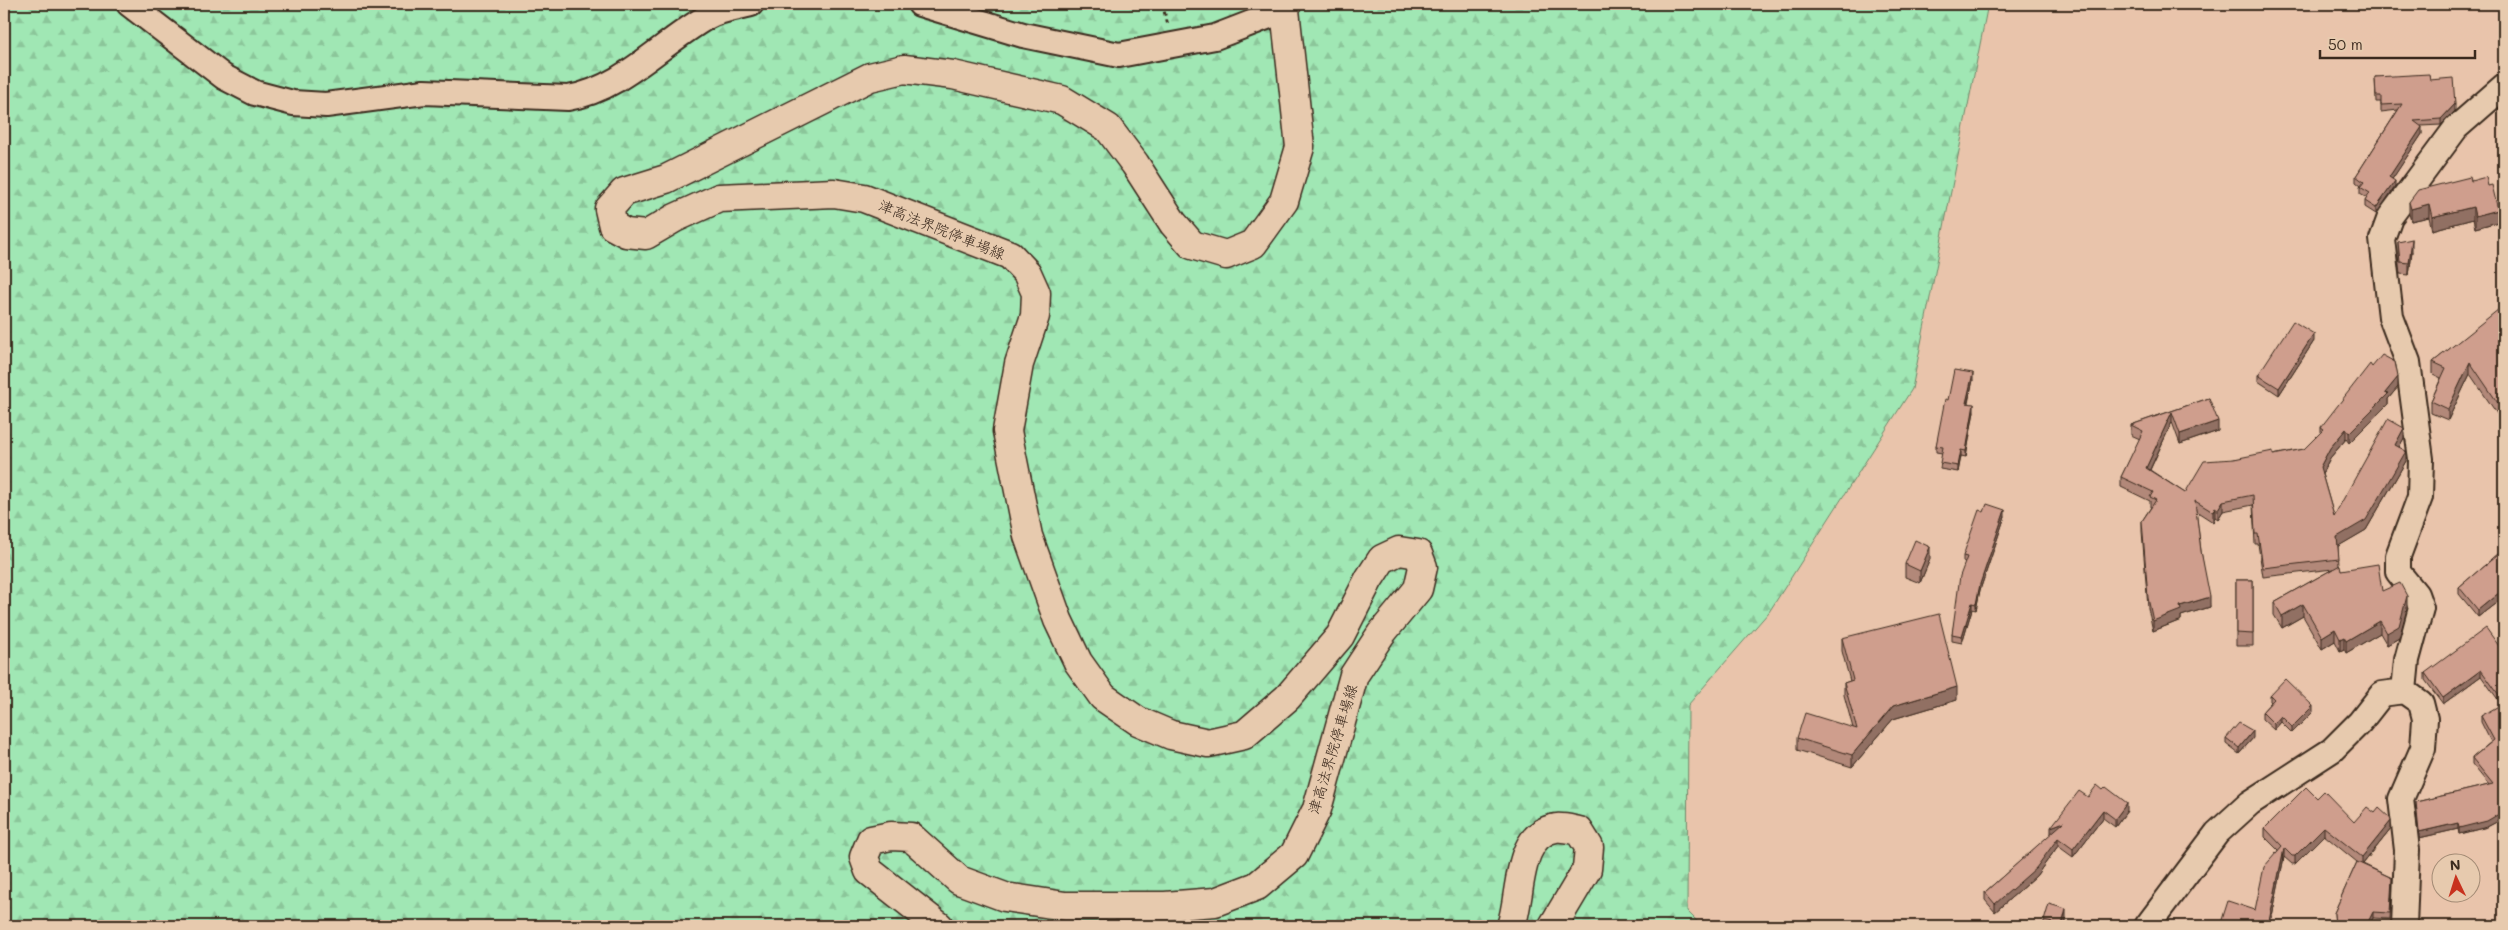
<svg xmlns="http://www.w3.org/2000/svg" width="2508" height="930" font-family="Mali,'Klee One',sans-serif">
<defs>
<pattern id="forest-firs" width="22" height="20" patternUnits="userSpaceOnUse" patternTransform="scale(1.25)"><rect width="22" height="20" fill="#a0e7b4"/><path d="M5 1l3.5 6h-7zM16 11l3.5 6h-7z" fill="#8bc69a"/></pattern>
</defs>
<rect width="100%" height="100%" fill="#e9c4ab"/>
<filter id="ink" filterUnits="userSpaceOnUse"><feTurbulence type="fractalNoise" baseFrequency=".02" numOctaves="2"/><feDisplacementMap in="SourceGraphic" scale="10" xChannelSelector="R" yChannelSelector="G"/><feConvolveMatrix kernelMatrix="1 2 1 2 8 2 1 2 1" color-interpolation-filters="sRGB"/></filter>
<g filter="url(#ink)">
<path fill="url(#forest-firs)" stroke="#6e8869" d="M4,4H1988L1912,389L1769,612L1688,705L1687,911L1702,926H4Z"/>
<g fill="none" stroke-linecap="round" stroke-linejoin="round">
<defs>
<path id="street" d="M129,4L224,77L255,93L293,103L326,105L424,92L568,98C622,89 660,44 707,17C719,10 737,8 751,4
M920,4L1023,35L1119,55L1215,37L1285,10
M2404,691L2407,660L2421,608L2416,594L2398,572V556L2420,497L2421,459L2408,362L2391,317L2382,239L2390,217L2456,128L2504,86
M2147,926L2217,833L2250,803L2332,750L2360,722L2382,694L2404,691L2421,703L2425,719L2423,748L2401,799L2407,850L2404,926"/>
<path id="secondary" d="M939,926L869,871L864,857L871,840L891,836L911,837L959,880L1005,897L1065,906H1165L1215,902L1257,886L1294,855L1317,809L1354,675L1381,634L1418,589L1423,567L1418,554L1399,551L1382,559L1369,579L1340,636L1287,698L1244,735L1208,743L1171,735L1138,721L1103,697L1078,662L1058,620L1028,536L1007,431L1019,364L1035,316L1036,293L1027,273L1010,255L864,198L834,193L719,198L675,218L646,235L626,233L613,226L609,209L624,192L666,179L870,77L904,69L953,75L1062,100L1108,128L1135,164L1173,223L1192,245L1226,255L1253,244L1284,201L1300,147L1285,10L1287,4
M1511,926C1522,897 1515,834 1556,828C1563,827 1573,830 1579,831L1589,847L1587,869L1553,926"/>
</defs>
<use href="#street" stroke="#3b2a1e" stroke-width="28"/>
<use href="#secondary" stroke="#3b2a1e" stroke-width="31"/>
<path stroke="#3b2a1e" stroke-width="3" stroke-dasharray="4 4" stroke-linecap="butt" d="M1162,4L1168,25"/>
<use href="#street" stroke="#e7caae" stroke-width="24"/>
<use href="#secondary" stroke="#e7caae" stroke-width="28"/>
</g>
<path fill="#b28879" stroke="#3b2a1e" d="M2375,77L2430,80L2455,111L2441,125L2421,126L2422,134L2392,179L2395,187L2376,214L2365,207V201L2367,198L2360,194V187L2361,186L2356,182V176L2398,110L2381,112V102H2376Z
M2471,181L2498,222L2475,228L2473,219L2432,230L2429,217L2411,221L2409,214V202Z
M2398,242L2412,251L2409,275L2400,274L2398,255Z
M2504,306V424L2470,374L2448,420L2431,413V401L2441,378L2433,374V362Z
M2314,341L2279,395L2258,381V375Z
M1973,380L1968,403L1974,411L1966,457L1961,456L1958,472L1940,469L1942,453L1936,452V446L1948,400Z
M2398,387L2388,399V404L2349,443L2346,439L2330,458L2322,474L2334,516L2404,438L2399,447L2406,461L2366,530L2338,546L2339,566L2341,570L2382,591L2407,609L2399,638L2387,645L2380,633L2346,653L2344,649L2340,651L2335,641L2322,649L2303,616L2282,628L2274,615V602L2333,569L2263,577L2258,544H2255L2253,505L2223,511L2218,519L2215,517L2213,522L2196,511L2201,551L2210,607L2181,616V620L2153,631L2148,608L2142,531V521L2151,507H2150V501L2121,487V477L2140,439L2131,435V425L2209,398L2218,431L2180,444L2172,422L2150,470L2185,493L2234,459L2273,455L2304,449L2321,432V427Z
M2005,516L1980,590L1976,610L1972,609L1962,643L1952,641V634L1965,563L1963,562V556Z
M2504,549V606L2500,600L2478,617L2459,594V587Z
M1930,559L1920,583L1905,577V564Z
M2236,580H2253V646H2236Z
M1842,638L1957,700L1893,719L1852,767L1797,750V738L1853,728L1844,695V683L1850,681L1842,651Z
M2504,653V818L2487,827L2459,834L2458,829L2419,838L2416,802L2489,785L2472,764V758L2491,742L2481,722V716L2502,705L2481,676L2443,704L2425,680V673Z
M2270,695L2313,712L2292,733L2281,722L2274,730L2262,719V712L2271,702L2270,701Z
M2226,738H2253L2239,754L2226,744Z
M2088,797L2127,811L2115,827L2103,818L2073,857L2058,846L2036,876L1995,912L1985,900V892L2051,834Z
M2317,798L2354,822L2391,829L2363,864L2392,878L2390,919L2373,918L2369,926H2335L2334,913L2357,862L2324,835L2295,864H2292L2284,857L2270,926H2220L2255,910L2278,850L2265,837V828Z
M2044,921H2066L2065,926H2044Z"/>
<path fill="#916f63" stroke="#3b2a1e" d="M2455,104V111L2441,125V119Z
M2422,127V134L2389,184V177Z
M2395,181V187L2376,214V208Z
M2429,204V217L2411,221V209Z
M2473,207V219L2432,230V217Z
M2498,210V222L2475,228V216Z
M2412,239V251L2409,275V263Z
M2314,334V341L2279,395V388Z
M2470,362V374L2448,420V409Z
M1973,373V380L1966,409V403Z
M2398,377V387L2388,399V404L2349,443V433L2385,393Z
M1974,404V411L1966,457V451Z
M2172,412V422L2146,478V468Z
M2218,421V431L2180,444V434Z
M2404,428V438L2395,455V445Z
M2346,429V439L2330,458L2320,477V467L2330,448Z
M1961,450V456L1958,472V466Z
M2406,451V461L2366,530L2337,547V537Z
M2223,501V511L2218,519V509Z
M2215,507V517L2213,522V512Z
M2005,510V516L1980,590L1976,610V604L1980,584Z
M1930,547V559L1920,583V571Z
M2500,592V600L2478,617V610Z
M2407,596V609L2399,638L2387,645V633Z
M2210,597V607L2181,616V620L2153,631V621L2180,606Z
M1972,603V609L1962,643V636Z
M2303,604V616L2282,628V616Z
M2380,621V633L2346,653V641Z
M2335,629V641L2322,649V637Z
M2344,637V649L2340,651V639Z
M2481,670V676L2443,704V698Z
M1957,687V700L1893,719L1852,767V755L1893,706Z
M2313,706V712L2292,733V727Z
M2281,716V722L2274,730V724Z
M2253,731V738L2239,754V748Z
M2127,803V811L2115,827V819Z
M2103,810V818L2073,857V849Z
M2504,811V818L2487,827L2459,834V828Z
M2391,821V829L2362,865V857Z
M2064,822L2051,835V827Z
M2458,823V829L2419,838V832Z
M2324,827V835L2295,864V856Z
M2058,838V846L2036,876L1995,912V904Z
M2284,848V857L2270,926H2268Z
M2066,909V921L2065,926H2062Z
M2373,912V918L2369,926H2366Z"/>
<path fill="#cf9e8d" stroke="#3b2a1e" d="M2429,74L2430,80L2453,78L2455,104L2441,119L2414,121L2422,127L2389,177L2395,181L2376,208L2365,201L2370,193L2360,187L2364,182L2356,176L2402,104L2381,105V96H2376L2375,77Z
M2470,177L2471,181L2486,177L2488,186L2492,185L2498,210L2475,216L2473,207L2432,217L2429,204L2411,209L2409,202L2418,190Z
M2412,239L2409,263L2400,262L2398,242Z
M2504,305V412L2470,362L2448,409L2431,401L2446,368L2433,362Z
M2293,321L2314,334L2279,388L2258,375Z
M2382,355L2395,362L2398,377L2385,393L2388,394L2349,433L2346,429L2330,448L2320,467L2334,516L2388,419L2404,428L2395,445L2406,451L2366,520L2337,537L2339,559L2263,568L2258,534H2255L2253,495L2223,501L2218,509L2215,507L2213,512L2195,501L2201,551L2210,597L2180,606L2181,610L2153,621L2148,598L2142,521L2156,500L2150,497L2153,492L2121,477L2143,431L2131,425L2209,398L2218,421L2180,434L2172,412L2146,468L2185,493L2204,461L2234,459L2273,451V455L2304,449L2324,429L2321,427L2370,364L2372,367Z
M1954,370L1973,373L1966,403L1974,404L1966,451L1961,450L1958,466L1940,463L1943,447L1936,446L1945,399L1948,400Z
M1987,504L2005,510L1980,584L1976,604L1972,603L1962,636L1952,634L1960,576L1967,557L1963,556L1979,510L1984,512Z
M1915,540L1930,547L1920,571L1905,564Z
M2504,549V599L2500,592L2478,610L2459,587Z
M2378,564L2382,591L2400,583L2407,596L2399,626L2387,633L2380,621L2346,641L2344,637L2340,639L2335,629L2322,637L2303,604L2282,616L2274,602L2340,565L2341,570Z
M2236,580H2253V634L2236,633Z
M1939,614L1957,687L1893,706L1852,755L1797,738L1805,713L1857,729L1844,683L1853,680L1842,638Z
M2486,628L2504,653V702L2481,670L2443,698L2425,673Z
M2285,679L2313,706L2292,727L2281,716L2274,724L2262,712L2274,699L2270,695Z
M2504,703V811L2487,821L2459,828L2458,823L2419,832L2416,802L2493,784L2472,758L2494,740L2481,716Z
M2239,723L2253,731L2239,748L2226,738Z
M2097,785L2103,790L2106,787L2127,803L2115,819L2103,810L2073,849L2058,838L2036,868L1995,904L1985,892L2064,822L2051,827L2079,791L2088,797Z
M2306,787L2317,798L2324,791L2354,822L2367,807L2375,813L2379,808L2390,818L2391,821L2362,857L2324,827L2295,856H2292L2284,848L2268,926H2220L2228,901L2255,910L2264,867L2282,846L2265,828Z
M2357,862L2392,878L2390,913L2373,912L2366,926H2335L2334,913Z
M2049,904L2066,909L2062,925L2044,921Z"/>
</g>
<g text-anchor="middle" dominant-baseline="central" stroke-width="4.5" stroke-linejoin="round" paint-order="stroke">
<g font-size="15" fill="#3b2a1e" stroke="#e7caae">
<text transform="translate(942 229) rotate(22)">津高法界院停車場線</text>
<text transform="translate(1332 749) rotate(-73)">津高法界院停車場線</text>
</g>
</g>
<rect width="2508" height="930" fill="none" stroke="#e7caae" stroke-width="20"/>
<rect x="10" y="10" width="2488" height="910" fill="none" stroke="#3b2a1e" stroke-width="2" filter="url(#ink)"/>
<g transform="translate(2456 878) rotate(356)"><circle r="24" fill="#e7caae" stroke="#a28a74"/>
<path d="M0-4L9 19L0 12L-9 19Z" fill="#c8321e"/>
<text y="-8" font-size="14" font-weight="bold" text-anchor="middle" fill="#3b2a1e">N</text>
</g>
<path d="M2320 50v8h155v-8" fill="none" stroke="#3b2a1e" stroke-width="2.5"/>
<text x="2328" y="50" font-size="15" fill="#3b2a1e" stroke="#e7caae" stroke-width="4" paint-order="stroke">50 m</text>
</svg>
